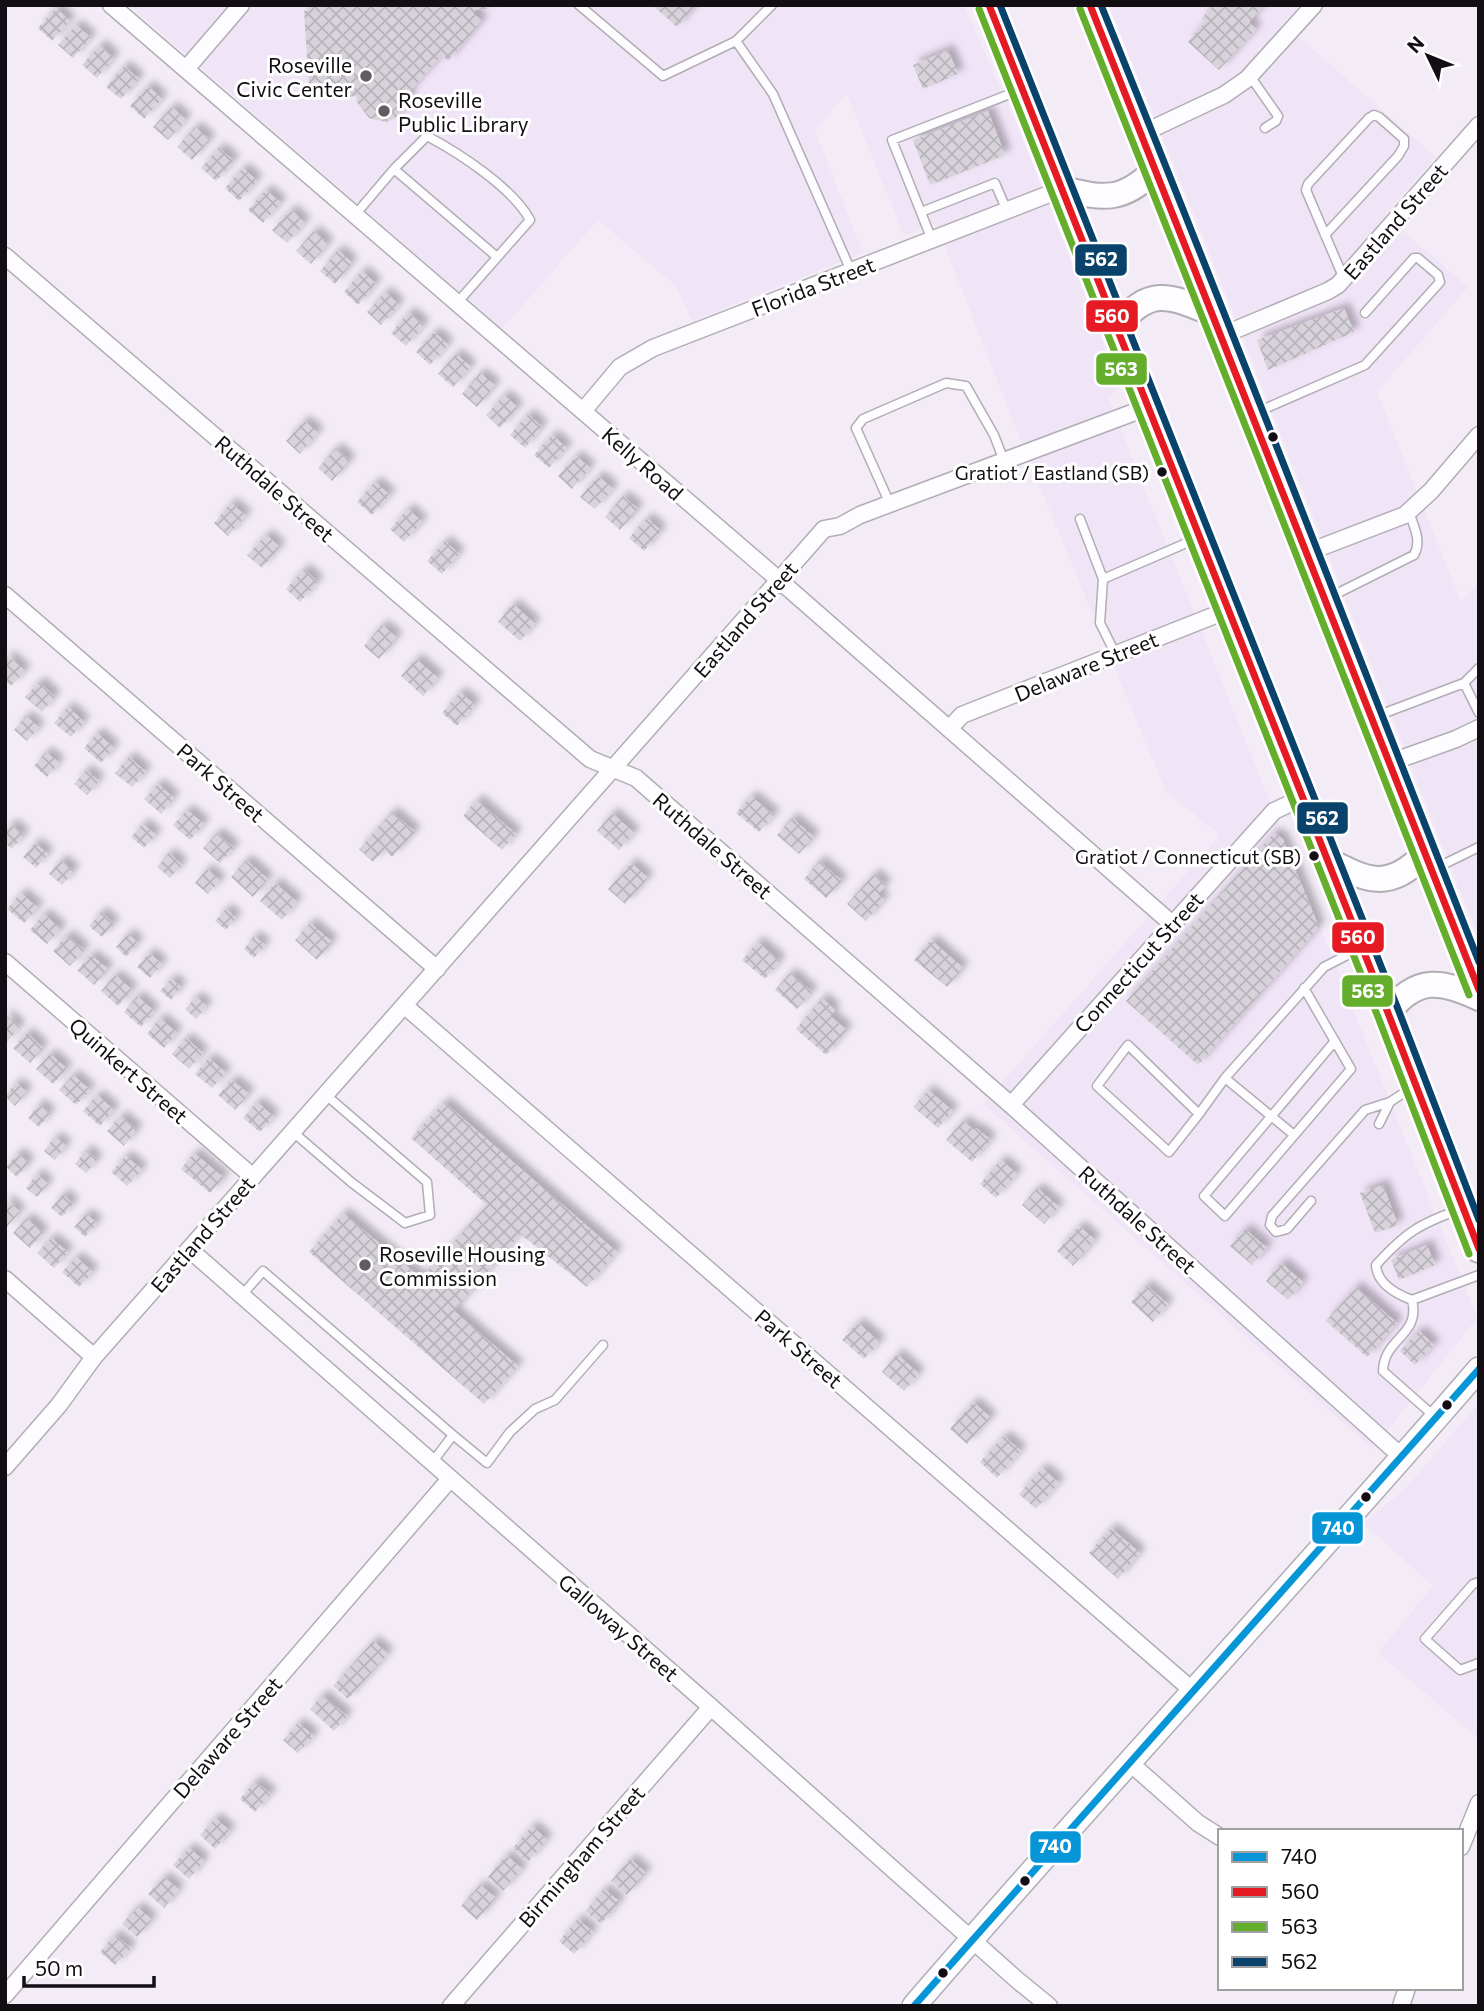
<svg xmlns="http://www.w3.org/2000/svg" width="1484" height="2011" font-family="Commissioner,sans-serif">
<defs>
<pattern id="building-cross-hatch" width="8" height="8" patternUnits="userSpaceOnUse" patternTransform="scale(1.75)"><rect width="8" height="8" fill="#d8d3db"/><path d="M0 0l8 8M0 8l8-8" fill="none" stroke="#b8b4bb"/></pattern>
<filter id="shadow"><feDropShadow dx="6" dy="-6" stdDeviation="3.5" flood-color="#0004"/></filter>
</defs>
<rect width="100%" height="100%" fill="#f3ecf7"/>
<path fill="#f0e4f7" d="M129,5H964L1017,126L1116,374L1118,384L1116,391L1108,398L1477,1318L1373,1449L983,1104L1220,835L1166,792L1019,436L936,224L904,236L847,94L815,130L863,253L692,321L676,286L598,220L502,329Z
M1109,5H1301L1284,24L1436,157L1385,215L1468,287L1377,392L1461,602L1479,583V938L1203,236Z
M1479,1403V1739L1378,1653L1433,1586L1363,1523L1405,1489Z"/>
<path fill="url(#building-cross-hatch)" filter="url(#shadow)" d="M314,5H491L488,9L476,10L473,13L482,21L448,61L442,55L409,92L408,106L399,116L386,122L369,118L356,101L357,96L310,100L304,11L309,10Z
M652,5H696L677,27Z
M1214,5H1264L1249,22L1256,29L1219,70L1188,42L1205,22L1201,19Z
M56,8L70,21L52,41L38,28Z
M76,25L91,38L73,58L58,45Z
M100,45L114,58L97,78L82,65Z
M948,50L958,74L923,89L913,65Z
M124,66L139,79L121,99L106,87Z
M148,86L162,99L144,119L130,106Z
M172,107L186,120L168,140L153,127Z
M988,111L1005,155L930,185L913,140Z
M195,127L210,140L192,160L177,147Z
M219,148L234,161L216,181L201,168Z
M243,168L257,181L239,201L225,188Z
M266,190L281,203L263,223L248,210Z
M291,210L305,223L287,243L272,230Z
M314,231L328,244L311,264L296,251Z
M338,250L352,263L335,284L320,271Z
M362,271L376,284L358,305L344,292Z
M385,292L399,305L381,325L367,312Z
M1344,308L1354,332L1268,370L1257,340Z
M409,312L424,325L406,346L391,333Z
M434,332L448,345L430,365L416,352Z
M456,354L471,367L453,387L438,374Z
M480,373L495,386L477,407L462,394Z
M504,395L518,408L500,428L486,415Z
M528,414L542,427L525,448L510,435Z
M304,421L318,433L300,454L286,441Z
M552,435L567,448L549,468L534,455Z
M336,448L350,461L332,481L318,468Z
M576,456L590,468L572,489L558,476Z
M598,476L613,489L595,509L580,497Z
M375,482L390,495L372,515L357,502Z
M623,496L638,509L620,530L605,517Z
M231,503L246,516L228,536L214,523Z
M408,509L422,522L404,542L390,529Z
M647,518L661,531L644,551L629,538Z
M266,535L280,547L262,568L247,555Z
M445,541L459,554L442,574L427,561Z
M304,569L318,582L300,602L286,589Z
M513,604L535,624L520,641L498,622Z
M382,625L397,638L379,659L364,646Z
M8,656L25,671L11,686L5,681V659Z
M416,659L438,678L423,696L401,676Z
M39,682L55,697L42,712L25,697Z
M460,692L475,705L457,726L442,713Z
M68,707L84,722L71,737L54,723Z
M26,716L39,728L27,741L14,730Z
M97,733L114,748L101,763L84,748Z
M46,752L59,763L47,777L34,766Z
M129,757L146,772L132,787L115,773Z
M86,770L99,781L87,795L74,784Z
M158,784L174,798L161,814L144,799Z
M751,796L774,815L759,832L736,813Z
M477,800L516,834L502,850L463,816Z
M187,810L204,824L190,840L173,825Z
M392,812L415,832L392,857L384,850L373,862L359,849Z
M612,813L634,833L619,850L597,831Z
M792,818L814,837L799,854L777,835Z
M11,824L24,835L12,849L5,843V831Z
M143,824L156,835L144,848L131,837Z
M217,833L234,848L220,863L203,848Z
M1274,833L1283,839L1319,927L1198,1065L1126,1001Z
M35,843L48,854L36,868L23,857Z
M169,853L182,865L170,878L157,867Z
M61,860L74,871L62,885L49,874Z
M246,860L268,879L253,897L231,877Z
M819,861L842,881L826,898L804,879Z
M631,863L648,878L625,904L608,889Z
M207,869L220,881L208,894L195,883Z
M874,874L886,885L878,894L884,900L866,921L847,904Z
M275,883L297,902L282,920L260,901Z
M21,893L38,908L24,923L7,909Z
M226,909L236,918L226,930L215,921Z
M101,912L114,924L102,937L89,926Z
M44,914L61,929L47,944L30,930Z
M310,923L332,942L317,960L295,940Z
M128,934L138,943L126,957L116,947Z
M67,935L84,950L70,966L53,951Z
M254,936L265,945L254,958L244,949Z
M931,940L963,968L947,987L914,960Z
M758,942L780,961L765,979L742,960Z
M149,953L162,964L150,978L137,967Z
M91,955L108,969L94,985L77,970Z
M790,973L812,992L797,1009L775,990Z
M115,975L132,990L118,1006L101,991Z
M171,979L181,987L171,1000L160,991Z
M137,996L154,1011L141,1027L124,1012Z
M196,997L207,1006L196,1019L185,1009Z
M822,998L835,1010L830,1016L847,1030L826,1055L796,1029Z
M5,1014L20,1027L5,1044Z
M160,1018L177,1033L164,1048L147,1034Z
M27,1033L43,1048L30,1063L13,1048Z
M186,1038L203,1053L189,1069L172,1054Z
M50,1054L67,1069L53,1084L36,1069Z
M209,1058L226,1073L212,1088L195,1074Z
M73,1075L90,1090L76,1105L59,1090Z
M232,1080L249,1094L235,1110L218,1095Z
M16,1083L27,1092L15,1106L5,1096Z
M928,1090L953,1111L938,1128L913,1107Z
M97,1095L114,1110L100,1126L83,1111Z
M257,1102L274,1117L260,1132L243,1118Z
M444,1102L617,1252L587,1287L520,1234L454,1311L518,1366L484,1404L309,1252L343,1213L421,1278L487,1205L411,1138Z
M39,1104L50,1114L39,1127L28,1118Z
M121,1116L137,1130L124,1146L107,1131Z
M963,1121L974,1130L976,1128L991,1140L972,1162L946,1140Z
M55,1137L66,1146L55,1160L44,1151Z
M86,1150L97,1160L86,1173L75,1164Z
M18,1153L29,1163L17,1177L6,1167Z
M194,1153L224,1178L210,1193L181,1169Z
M126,1156L142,1170L127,1186L111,1172Z
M1001,1160L1017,1174L996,1198L980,1184Z
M37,1174L48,1184L37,1197L26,1188Z
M1383,1185L1398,1225L1375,1233L1360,1193Z
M1037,1188L1059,1207L1044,1224L1022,1205Z
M63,1194L73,1204L62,1217L51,1208Z
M5,1199L20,1212L5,1229Z
M86,1214L97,1223L85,1237L74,1227Z
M27,1218L43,1233L30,1248L13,1233Z
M1079,1226L1095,1240L1073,1266L1057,1251Z
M1245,1229L1267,1248L1252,1265L1230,1246Z
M51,1238L68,1252L54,1268L37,1253Z
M1427,1245L1435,1265L1399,1280L1391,1260Z
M76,1257L93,1272L79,1287L62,1272Z
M1281,1263L1303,1282L1288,1300L1266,1281Z
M1146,1285L1168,1304L1153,1322L1131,1302Z
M1356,1287L1397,1323L1367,1357L1326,1321Z
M858,1323L880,1342L864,1359L842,1340Z
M1419,1331L1434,1345L1415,1365L1400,1351Z
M897,1354L919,1374L904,1391L882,1372Z
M973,1402L991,1418L967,1444L950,1429Z
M1004,1436L1021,1451L997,1478L980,1462Z
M1042,1468L1059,1483L1036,1509L1019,1494Z
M1111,1528L1140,1553L1118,1579L1089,1553Z
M373,1641L388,1654L348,1699L333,1686Z
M322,1695L347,1716L334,1731L310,1709Z
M298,1723L314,1736L298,1753L283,1740Z
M255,1781L271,1794L255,1812L240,1799Z
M215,1818L230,1831L215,1849L200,1835Z
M532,1826L547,1840L528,1862L513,1848Z
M189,1848L204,1861L189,1879L173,1865Z
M506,1855L522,1869L503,1891L488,1877Z
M630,1859L646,1873L627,1895L611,1881Z
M164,1877L179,1890L164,1908L148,1894Z
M480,1885L496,1898L477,1920L461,1906Z
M604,1889L620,1902L601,1924L585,1911Z
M137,1907L152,1920L137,1937L122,1924Z
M578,1919L593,1932L574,1954L559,1941Z
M115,1935L131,1948L115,1965L100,1952Z"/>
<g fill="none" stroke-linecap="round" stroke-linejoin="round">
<defs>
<path id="service" d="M579,5L663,76L736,41L773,94L851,271
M736,41L772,5
M1250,76L1278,116L1276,121L1265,128
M394,169L497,257
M921,212L995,183L1007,211
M355,215L394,169L427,136C459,153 513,188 530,220L457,303
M1325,235L1398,156L1404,146V139L1379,117L1374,115L1369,118L1308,184L1306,190L1344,279
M932,240L892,140L1020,90
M1255,413L1365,365L1440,282L1438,275L1418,258H1414L1365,313
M890,504L856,428L863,419L946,383L966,386L994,435L1004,461
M1080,519L1103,579
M1328,598L1414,555C1422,541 1414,527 1409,512
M1116,655L1100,623L1103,579L1198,538
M1464,683L1479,713
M1374,717L1464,683L1479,668
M1434,869L1479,847
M1304,988L1351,1069L1225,1216L1204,1196L1335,1041
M1225,1078L1294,1135
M1199,1114L1169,1152L1097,1086L1128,1045L1199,1114L1225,1078L1324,967L1359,949
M1379,1124L1390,1102
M293,1132L351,1182L405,1223L430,1215L427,1182L326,1095
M1311,1201L1287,1229L1276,1232L1270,1225L1272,1216L1365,1110L1390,1102L1414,1086
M242,1295L263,1271L453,1435
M1412,1300L1479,1275
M1434,1416L1383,1371C1384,1337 1421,1336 1412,1300C1396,1294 1377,1284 1376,1265C1406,1232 1419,1224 1461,1209
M431,1464L453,1435L487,1463L510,1432L535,1409L555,1400L603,1345
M1479,1582L1473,1584L1425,1639L1460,1670L1479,1663"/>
<path id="minor" d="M111,5L779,580L1171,923
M186,69L241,5
M1141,134L1224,95L1247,79L1314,5
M5,256L590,759L636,778L1011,1105L1402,1457
M1223,335L1328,291L1338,285L1479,125
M583,411L620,367L653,348L1062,189
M1306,553L1405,515L1431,491L1479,435
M5,595L437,969
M949,729L962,715L1228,610
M1389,763L1456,739L1479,728
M5,962L253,1177
M405,1006L1193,1691
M1011,1105L1274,811L1302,798
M189,1249L711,1707L1016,1979L1049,2006
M5,1279L94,1357
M5,1467L59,1405L94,1357L824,529L840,526L860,515L1148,407
M1129,1762L1198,1823L1220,1837
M1461,1847L1479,1803
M5,1995L450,1479
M451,2006L711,1707
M1401,2006L1407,1988"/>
<path id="secondary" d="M914,2006C1099,1791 1294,1584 1479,1369"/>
<path id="primary" d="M989,5L1388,1013L1479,1250
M1090,5L1223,335L1306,553L1479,991
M1062,189C1105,199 1122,202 1155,170
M1117,327C1150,285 1170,296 1214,314
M1327,860C1368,881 1388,891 1424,855
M1388,1013C1416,976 1441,980 1479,998"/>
</defs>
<use href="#service" stroke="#b2adb4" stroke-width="11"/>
<use href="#minor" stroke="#b2adb4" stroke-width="19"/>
<use href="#secondary" stroke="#b2adb4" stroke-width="26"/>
<use href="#primary" stroke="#b2adb4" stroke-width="28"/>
<use href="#service" stroke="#fdfcfe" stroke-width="8"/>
<use href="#minor" stroke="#fdfcfe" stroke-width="16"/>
<use href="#secondary" stroke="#fdfcfe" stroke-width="23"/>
<use href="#primary" stroke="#fdfcfe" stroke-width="24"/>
<defs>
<path id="bus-1" d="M914,2006L1479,1369"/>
<path id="bus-2" d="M989,5L1388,1013L1479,1249
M1090,5C1222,333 1349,662 1479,990"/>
<path id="bus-3" d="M979,9L1378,1017L1469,1254
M1080,9C1212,337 1339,666 1469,995"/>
<path id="bus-4" d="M1000,5L1398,1009L1479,1220
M1101,5C1230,323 1353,643 1479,962"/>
</defs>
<use href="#bus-1" stroke="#fff" stroke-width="12"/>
<use href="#bus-2" stroke="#fff" stroke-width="12"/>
<use href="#bus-3" stroke="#fff" stroke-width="12"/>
<use href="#bus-4" stroke="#fff" stroke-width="12"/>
<use href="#bus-1" stroke="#0696d7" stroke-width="7"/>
<use href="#bus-2" stroke="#e51a23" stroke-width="7"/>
<use href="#bus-3" stroke="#64ae2b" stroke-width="7"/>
<use href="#bus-4" stroke="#09426a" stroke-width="7"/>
</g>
<g fill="#615c63" stroke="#fff" stroke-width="2.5">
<circle cx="366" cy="76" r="7"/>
<circle cx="384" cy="111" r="7"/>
<circle cx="365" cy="1265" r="7"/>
</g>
<g fill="#120e14" stroke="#fff" stroke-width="2.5">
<circle cx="1273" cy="437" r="6"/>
<circle cx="1162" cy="472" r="6"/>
<circle cx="1314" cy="856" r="6"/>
<circle cx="1447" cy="1405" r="6"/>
<circle cx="1366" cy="1497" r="6"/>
<circle cx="1025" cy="1881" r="6"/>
<circle cx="943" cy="1973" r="6"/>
</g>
<g text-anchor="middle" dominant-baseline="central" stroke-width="6" stroke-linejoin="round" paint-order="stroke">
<g font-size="19" fill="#120e14" stroke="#fff" text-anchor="end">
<text x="1149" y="472">Gratiot / Eastland (SB)</text>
<text x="1301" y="856">Gratiot / Connecticut (SB)</text>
</g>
<g font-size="21" fill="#120e14" stroke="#fff" text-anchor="start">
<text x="352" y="64" text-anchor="end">Roseville<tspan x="352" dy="24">Civic Center</tspan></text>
<text x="398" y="99">Roseville<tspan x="398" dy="24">Public Library</tspan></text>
<text x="379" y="1253">Roseville Housing<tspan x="379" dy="24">Commission</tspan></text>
</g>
<g font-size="21" fill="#120e14" stroke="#fff">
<text transform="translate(1395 221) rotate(-49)">Eastland Street</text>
<text transform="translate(813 286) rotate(-21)">Florida Street</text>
<text transform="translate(643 463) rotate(41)">Kelly Road</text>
<text transform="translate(275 488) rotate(41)">Ruthdale Street</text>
<text transform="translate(745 619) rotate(-49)">Eastland Street</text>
<text transform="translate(1086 666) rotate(-22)">Delaware Street</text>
<text transform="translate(221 782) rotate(41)">Park Street</text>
<text transform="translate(713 845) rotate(41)">Ruthdale Street</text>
<text transform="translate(1138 962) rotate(-48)">Connecticut Street</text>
<text transform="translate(129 1070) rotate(41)">Quinkert Street</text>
<text transform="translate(1138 1219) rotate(42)">Ruthdale Street</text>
<text transform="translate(202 1234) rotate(-49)">Eastland Street</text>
<text transform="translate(799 1348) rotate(41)">Park Street</text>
<text transform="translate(619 1627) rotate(41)">Galloway Street</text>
<text transform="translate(227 1737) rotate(-49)">Delaware Street</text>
<text transform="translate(581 1856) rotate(-49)">Birmingham Street</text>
</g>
</g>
<g stroke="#fff" stroke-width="2.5">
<rect x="1074" y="243" width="54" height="34" rx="7" fill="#09426a"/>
<rect x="1085" y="299" width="54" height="34" rx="7" fill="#e51a23"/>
<rect x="1095" y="352" width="53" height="34" rx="7" fill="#64ae2b"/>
<rect x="1296" y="801" width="53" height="34" rx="7" fill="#09426a"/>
<rect x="1331" y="921" width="54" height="33" rx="7" fill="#e51a23"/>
<rect x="1341" y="974" width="53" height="34" rx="7" fill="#64ae2b"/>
<rect x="1311" y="1511" width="53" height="34" rx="7" fill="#0696d7"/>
<rect x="1029" y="1830" width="53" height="34" rx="7" fill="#0696d7"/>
</g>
<g font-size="19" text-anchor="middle" font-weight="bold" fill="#fff">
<text x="1101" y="266">562</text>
<text x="1112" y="323">560</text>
<text x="1121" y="376">563</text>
<text x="1322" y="825">562</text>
<text x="1358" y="944">560</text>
<text x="1368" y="998">563</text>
<text x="1338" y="1535">740</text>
<text x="1055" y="1853">740</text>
</g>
<rect width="1484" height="2011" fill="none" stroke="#120e14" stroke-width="14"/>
<rect x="1218" y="1829" width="245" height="161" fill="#ffffff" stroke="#a09fa1" stroke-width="2"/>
<rect x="1232" y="1852" width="35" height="10" fill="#0696d7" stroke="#a09fa1" stroke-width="2"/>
<text x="1281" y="1864" font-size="21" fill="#120e14">740</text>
<rect x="1232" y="1887" width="35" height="10" fill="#e51a23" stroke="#a09fa1" stroke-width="2"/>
<text x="1281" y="1899" font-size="21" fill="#120e14">560</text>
<rect x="1232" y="1922" width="35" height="10" fill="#64ae2b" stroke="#a09fa1" stroke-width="2"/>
<text x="1281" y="1934" font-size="21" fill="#120e14">563</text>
<rect x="1232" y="1957" width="35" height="10" fill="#09426a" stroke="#a09fa1" stroke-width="2"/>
<text x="1281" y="1969" font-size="21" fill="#120e14">562</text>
<g transform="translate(1428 56) rotate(313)" stroke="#ffffff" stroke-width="5" paint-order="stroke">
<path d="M0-5L12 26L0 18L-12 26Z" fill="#120e14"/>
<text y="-10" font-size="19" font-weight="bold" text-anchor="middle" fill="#120e14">N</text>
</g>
<path d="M24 1976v10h130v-10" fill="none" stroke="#120e14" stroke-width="3.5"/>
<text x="35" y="1976" font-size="21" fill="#120e14" stroke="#ffffff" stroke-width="5" paint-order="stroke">50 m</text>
</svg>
